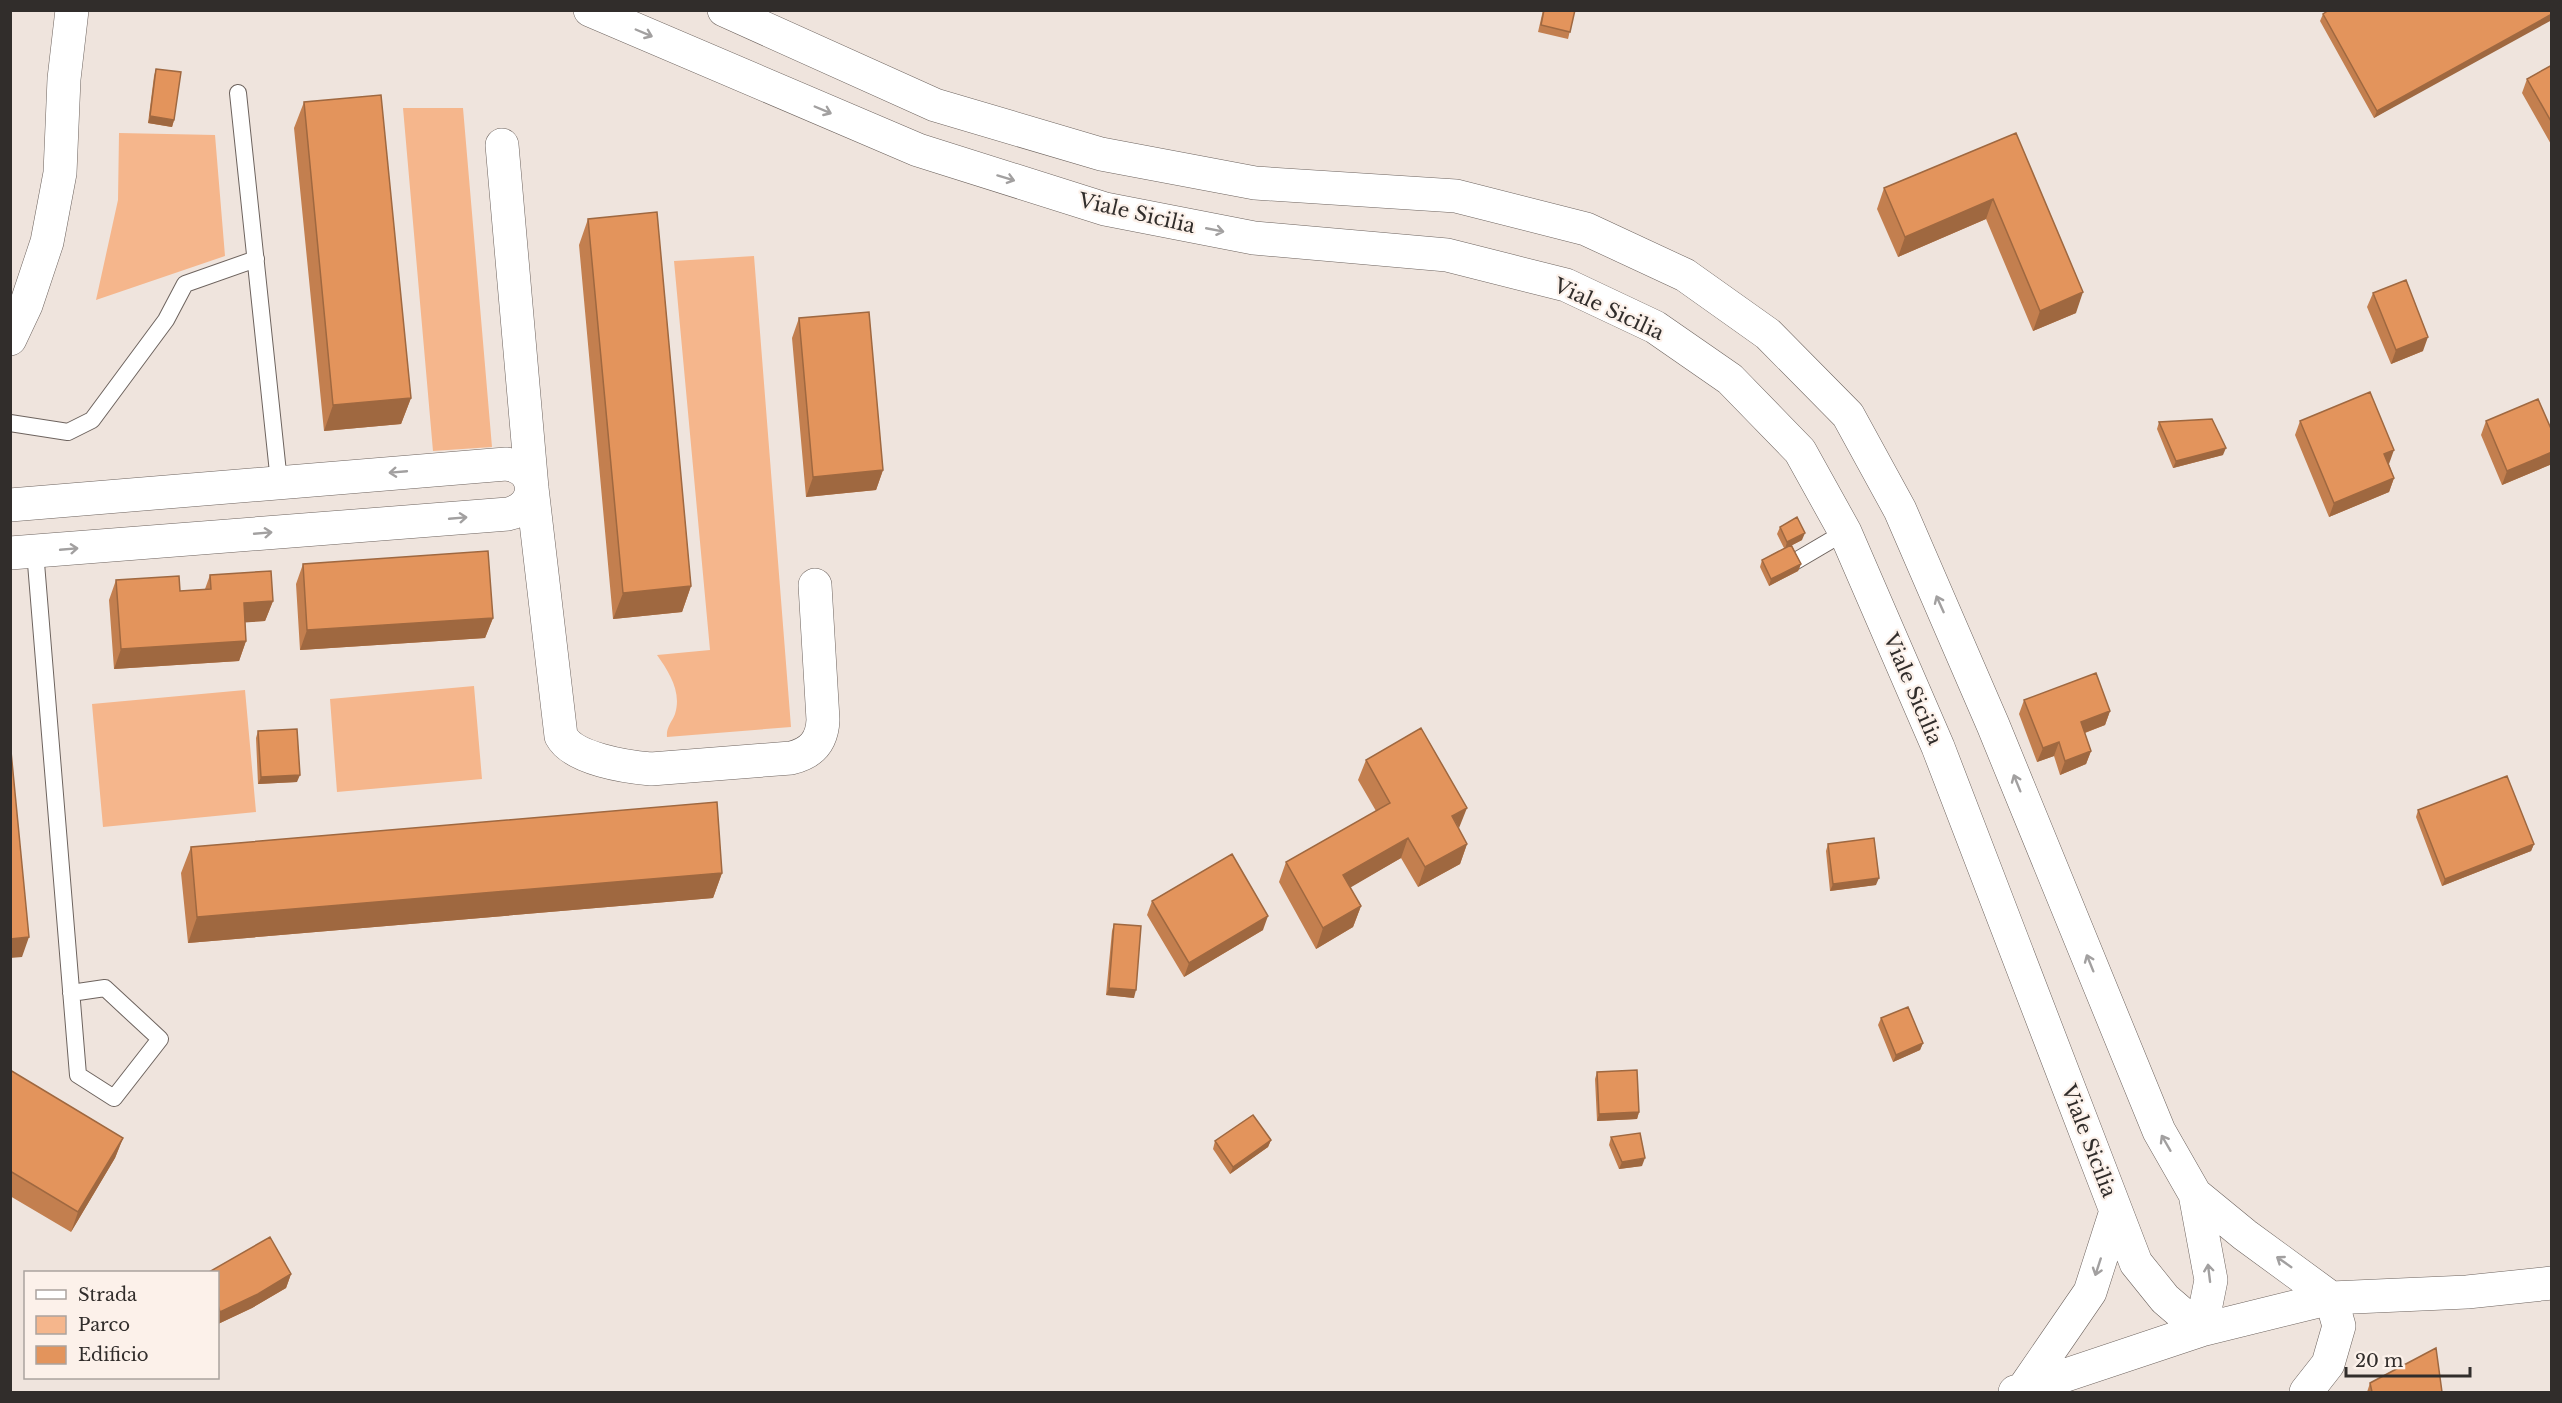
<svg xmlns="http://www.w3.org/2000/svg" width="2562" height="1403" font-family="'Libre Baskerville',serif">
<rect width="100%" height="100%" fill="#efe4dd"/>
<path fill="#f5b68c" d="M403,108H463L492,447L433,451Z
M119,133L215,135L225,256L96,300L118,200Z
M754,256L791,727L667,737C666,727 672,722 675,714C682,692 669,672 657,655L710,650L674,261Z
M474,686L482,779L337,792L330,699Z
M245,690L256,812L103,827L92,704Z"/>
<g fill="none" stroke-linecap="round" stroke-linejoin="round">
<defs>
<path id="lane" d="M238,93L279,482
M10,423L68,432L92,420L166,320L185,284L256,259
M35,551L78,1075L114,1098L160,1039L105,988L71,993
M1794,562L1845,532"/>
<path id="street" d="M502,145L532,488L561,736C573,759 627,767 651,769L791,758C812,753 822,741 823,720L815,585
M10,339L26,305L47,242L60,173L64,79L72,10
M10,505L506,464C539,468 540,507 508,514L10,553
M2306,1392L2328,1364L2339,1326L2331,1298"/>
<path id="secondary" d="M590,10L918,150L1105,209L1254,238L1447,255L1566,285L1655,327L1730,379L1800,451L1845,532L1938,747L2136,1263L2165,1299L2201,1330
M724,10L935,105L1101,154L1255,183L1456,196L1586,229L1685,275L1768,334L1848,415L1900,510L1993,725L2159,1131L2195,1194L2211,1280L2201,1330
M2195,1194L2245,1235L2331,1298
M2024,1388L2090,1292L2116,1211
M2015,1392L2201,1330L2331,1298L2467,1292L2552,1283"/>
</defs>
<use href="#lane" stroke="#6d635e" stroke-width="18"/>
<use href="#street" stroke="#6d635e" stroke-width="34"/>
<use href="#secondary" stroke="#6d635e" stroke-width="34"/>
<use href="#lane" stroke="#fff" stroke-width="16"/>
<use href="#street" stroke="#fff" stroke-width="33"/>
<use href="#secondary" stroke="#fff" stroke-width="33"/>
</g>
<path fill="#c37f4f" d="M1543,10H1575L1568,39L1538,32Z
M2552,10L2374,118L2320,21L2323,14Z
M2552,65V146L2522,93L2527,79Z
M156,69L174,120L172,127L148,123L154,76Z
M304,102L411,398L401,424L324,431L294,128Z
M2016,133L2076,313L2033,331L1986,219L1898,257L1877,209L1884,188Z
M588,219L691,586L682,612L613,619L579,245Z
M2373,293L2423,351L2391,364L2367,307Z
M799,318L883,470L876,490L806,497L792,338Z
M2300,421L2389,464L2394,478L2389,492L2329,517L2295,435Z
M2486,421L2552,431V464L2502,485L2481,435Z
M2159,422L2223,455L2173,468L2157,429Z
M1780,527L1802,540L1792,545L1801,564L1798,571L1769,586L1760,567L1762,560L1784,548L1777,534Z
M303,564L493,618L485,638L300,650L296,584Z
M210,575L273,601L265,621L245,622L246,641L239,661L114,669L109,600L116,580L180,591L205,589Z
M2024,700L2110,711L2105,725L2085,733L2091,751L2086,764L2060,775L2054,756L2037,762L2019,714Z
M258,731L297,782L258,784L256,738Z
M1366,760L1459,829L1467,844L1460,864L1418,887L1401,858L1350,887L1361,906L1353,927L1316,949L1279,882L1286,862L1376,811L1358,780Z
M2418,810L2534,844L2531,851L2442,886L2416,817Z
M1828,844L1876,885L1830,891L1826,851Z
M191,847L722,873L713,898L188,943L181,873Z
M1152,901L1263,930L1184,977L1147,915Z
M1114,924L1134,998L1106,995L1112,931Z
M1881,1018L1923,1043L1920,1050L1893,1062L1878,1025Z
M10,1070L123,1138L115,1158L71,1232L10,1196Z
M1597,1072L1639,1112L1637,1119L1597,1121L1595,1079Z
M1611,1137L1642,1166L1619,1169L1609,1145Z
M1271,1140L1268,1147L1230,1174L1213,1149L1215,1141Z
M218,1272L291,1274L286,1288L252,1308L218,1324Z
M2370,1383L2442,1392H2367Z"/>
<path fill="#9f6840" d="M2552,14V20L2374,118L2377,111Z
M150,116L174,120L172,127L148,123Z
M1993,199L1986,219L1898,257L1905,237Z
M2083,292L2076,313L2033,331L2040,311Z
M2428,337L2423,351L2391,364L2396,350Z
M411,398L401,424L324,431L333,405Z
M2226,448L2223,455L2173,468L2176,461Z
M2394,450L2389,464L2379,468L2384,454Z
M2552,452V464L2502,485L2507,471Z
M883,470L876,490L806,497L813,477Z
M2394,478L2389,492L2329,517L2334,503Z
M1805,533L1802,540L1785,549L1787,542Z
M1801,564L1798,571L1769,586L1771,579Z
M691,586L682,612L613,619L623,593Z
M273,601L265,621L237,623L244,603Z
M493,618L485,638L300,650L307,630Z
M246,641L239,661L114,669L121,649Z
M2110,711L2105,725L2076,736L2081,722Z
M2059,742L2054,756L2037,762L2043,748Z
M2091,751L2086,764L2060,775L2065,761Z
M300,775L297,782L258,784L261,777Z
M1467,808L1459,828L1452,816Z
M1408,838L1401,858L1336,896L1343,875Z
M1467,844L1460,864L1418,887L1425,867Z
M2534,844L2531,851L2442,886L2445,879Z
M722,873L713,898L188,943L197,917Z
M1879,878L1876,885L1830,891L1833,884Z
M1361,906L1353,927L1316,949L1323,928Z
M1268,916L1263,930L1184,977L1189,963Z
M29,937L22,957L10,958V939Z
M1109,988L1136,990L1134,998L1106,995Z
M1923,1043L1920,1050L1893,1062L1896,1055Z
M1639,1112L1637,1119L1597,1121L1599,1114Z
M123,1138L115,1158L71,1232L78,1212Z
M1271,1140L1268,1147L1230,1174L1233,1167Z
M1645,1158L1642,1166L1619,1169L1622,1162Z
M291,1274L286,1288L252,1308L218,1324V1319L220,1312Z"/>
<path fill="#e3945c" stroke="#9f6840" stroke-width="1.5" d="M1544,10H1575L1570,32L1541,25Z
M2329,10H2552V14L2377,111L2323,14Z
M2552,65V123L2527,79Z
M156,69L181,72L174,120L150,116Z
M381,95L411,398L333,405L304,102Z
M2016,133L2083,292L2040,311L1993,199L1905,237L1884,188Z
M657,212L691,586L623,593L588,219Z
M2406,280L2428,337L2396,350L2373,293Z
M869,312L883,470L813,477L799,318Z
M2370,392L2394,450L2384,454L2394,478L2334,503L2300,421Z
M2538,399L2552,431V452L2507,471L2486,421Z
M2212,419L2226,448L2176,461L2159,422Z
M1797,517L1805,533L1787,542L1780,527Z
M1791,545L1801,564L1771,579L1762,560Z
M488,551L493,618L307,630L303,564Z
M271,571L273,601L244,603L246,641L121,649L116,580L179,576L180,591L211,589L210,575Z
M2096,673L2110,711L2081,722L2091,751L2065,761L2059,742L2043,748L2024,700Z
M1421,728L1467,808L1452,816L1467,844L1425,867L1408,838L1343,875L1361,906L1323,928L1286,862L1390,803L1366,760Z
M297,729L300,775L261,777L258,731Z
M10,741L29,937L10,939Z
M2507,776L2534,844L2445,879L2418,810Z
M717,802L722,873L197,917L191,847Z
M1874,838L1879,878L1833,884L1828,844Z
M1232,854L1268,916L1189,963L1152,901Z
M1114,924L1141,926L1136,990L1109,988Z
M1908,1007L1923,1043L1896,1055L1881,1018Z
M10,1070L123,1138L78,1212L10,1171Z
M1637,1070L1639,1112L1599,1114L1597,1072Z
M1253,1115L1271,1140L1233,1167L1215,1141Z
M1640,1133L1645,1158L1622,1162L1611,1137Z
M270,1237L291,1274L258,1294L220,1312L218,1305V1272H209Z
M2436,1348L2442,1392H2372L2370,1383Z"/>
<defs><path id="oneway-shaft" d="M-6 0H5M1.5-3L5.5 0L1.5 3" fill="none" stroke-width="1.6" stroke-linecap="round" stroke-linejoin="round" transform="scale(1.5)"/></defs>
<g stroke="#a2a0a0">
<use href="#oneway-shaft" transform="translate(644 33) rotate(23)"/>
<use href="#oneway-shaft" transform="translate(823 110) rotate(23)"/>
<use href="#oneway-shaft" transform="translate(1006 178) rotate(17)"/>
<use href="#oneway-shaft" transform="translate(1215 230) rotate(11)"/>
<use href="#oneway-shaft" transform="translate(398 472) rotate(175)"/>
<use href="#oneway-shaft" transform="translate(458 518) rotate(-5)"/>
<use href="#oneway-shaft" transform="translate(263 533) rotate(-5)"/>
<use href="#oneway-shaft" transform="translate(69 549) rotate(-5)"/>
<use href="#oneway-shaft" transform="translate(1940 604) rotate(-114)"/>
<use href="#oneway-shaft" transform="translate(2017 783) rotate(-112)"/>
<use href="#oneway-shaft" transform="translate(2090 963) rotate(-112)"/>
<use href="#oneway-shaft" transform="translate(2166 1143) rotate(-120)"/>
<use href="#oneway-shaft" transform="translate(2284 1262) rotate(-145)"/>
<use href="#oneway-shaft" transform="translate(2098 1267) rotate(108)"/>
<use href="#oneway-shaft" transform="translate(2209 1273) rotate(-97)"/>
</g>
<g text-anchor="middle" dominant-baseline="central" stroke-width="4.5" stroke-linejoin="round" paint-order="stroke">
<g font-size="20" fill="#312d2b" stroke="#fcf1ea">
<text transform="translate(1137 213) rotate(13)">Viale Sicilia</text>
<text transform="translate(1609 309) rotate(25)">Viale Sicilia</text>
<text transform="translate(1913 689) rotate(67)">Viale Sicilia</text>
<text transform="translate(2089 1141) rotate(69)">Viale Sicilia</text>
</g>
</g>
<rect width="2562" height="1403" fill="none" stroke="#312d2b" stroke-width="24"/>
<rect x="24" y="1271" width="195" height="108" fill="#fcf1ea" stroke="#aba39e" stroke-width="1.5"/>
<rect x="36" y="1290" width="30" height="9" fill="#ffffff" stroke="#aba39e" stroke-width="1.5"/>
<text x="78" y="1301" font-size="18" fill="#312d2b">Strada</text>
<rect x="36" y="1316" width="30" height="18" fill="#f5b68c" stroke="#aba39e" stroke-width="1.5"/>
<text x="78" y="1331" font-size="18" fill="#312d2b">Parco</text>
<rect x="36" y="1346" width="30" height="18" fill="#e3945c" stroke="#aba39e" stroke-width="1.5"/>
<text x="78" y="1361" font-size="18" fill="#312d2b">Edificio</text>
<path d="M2346 1367v9h124v-9" fill="none" stroke="#312d2b" stroke-width="3"/>
<text x="2355" y="1367" font-size="18" fill="#312d2b" stroke="#fcf1ea" stroke-width="4.5" paint-order="stroke">20 m</text>
</svg>
